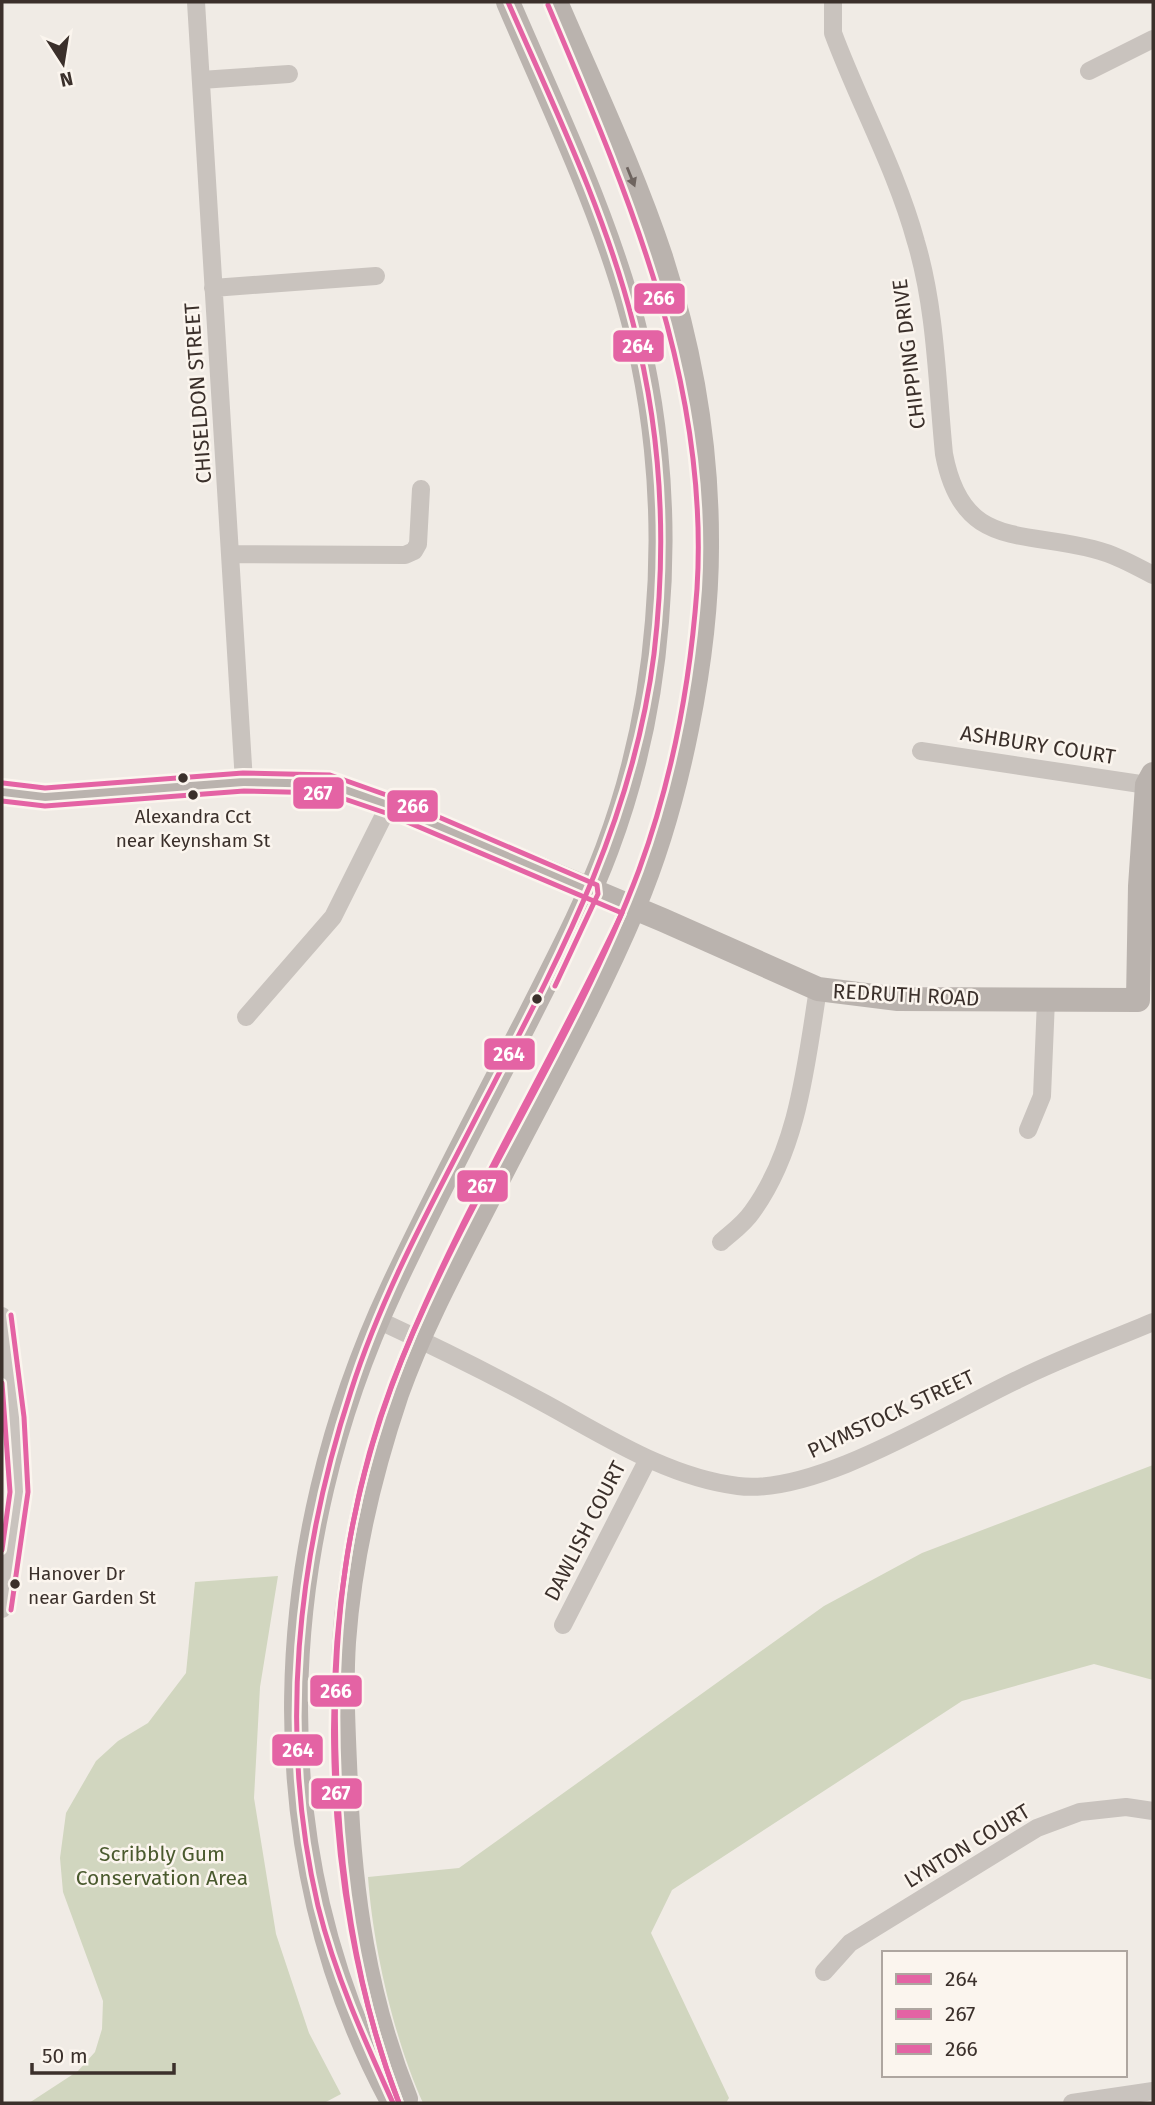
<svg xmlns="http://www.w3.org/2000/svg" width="1155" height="2105" font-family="'Fira Sans',sans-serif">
<rect width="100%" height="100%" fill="#f0ebe5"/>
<path fill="#d1d6bf" d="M1153,1465V1680L1094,1664L962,1701L672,1890L651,1933L729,2098L726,2103H423C394,2039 373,1947 368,1877L459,1868L824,1606L922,1553Z
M278,1576L260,1687L254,1798L276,1934L309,2033L341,2094L324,2103H29L78,2071L95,2052L102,2029L103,2001L63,1892L60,1858L66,1813L96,1761L118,1741L148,1723L186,1673L195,1582Z"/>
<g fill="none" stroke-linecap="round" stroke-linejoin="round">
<path stroke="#c9c3be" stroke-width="18" d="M196,2L244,782
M833,2V33C859,103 896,169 916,242C936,309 937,384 944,454C962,549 1020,530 1093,549C1114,554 1134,565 1153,575
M1089,71L1153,39
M201,80L289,74
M213,288L376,276
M232,554L405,555L414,551L418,544L421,489
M921,751L1147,785
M246,1017L333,917L389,805
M1028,1130L1042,1096L1046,1000
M721,1242C731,1233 744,1224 752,1212C798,1149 806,1065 818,989
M2,1316L15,1418L19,1492L2,1609
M378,1320C434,1346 489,1373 544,1403C605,1436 667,1477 738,1486C816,1496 945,1414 1017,1380C1061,1358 1108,1341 1153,1322
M563,1625L648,1459
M824,1972L850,1943L1037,1828L1080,1812L1126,1807L1153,1811
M1072,2103L1153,2091"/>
<path stroke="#bab3ae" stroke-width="24" d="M2,792L45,797L244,782L329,784L389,805L663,920L818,989L898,999L1138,1000L1140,886L1147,785L1153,774
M406,2099C365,1998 350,1893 346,1786C344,1738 341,1690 344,1642C350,1558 370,1474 397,1394C423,1321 461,1253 496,1184C543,1092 594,1002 634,907C678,803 708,653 707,540C707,445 690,347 661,257C632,170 592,86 556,2
M393,2103C256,1851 272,1544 392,1288C434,1198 481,1109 527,1020C555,964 585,908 607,849C634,777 651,697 657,621C667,508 656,389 621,280C591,185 547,93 508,2"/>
<defs>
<path id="bus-1" d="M393,2103C364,2039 335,1975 318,1906C278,1736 297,1556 351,1391C382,1293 434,1200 481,1108C558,960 633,823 654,654C667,544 661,430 633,323C605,212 554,107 508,2"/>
<path id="bus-2" d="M2,801L45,806L244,791L327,793L386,813L622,913C548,1070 454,1221 392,1384C310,1601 316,1888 399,2103
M2,1383L10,1492L2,1550"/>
<path id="bus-3" d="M3,783L45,788L243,773L330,775L392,797L597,885L598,894L555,986
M11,1610L28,1492L24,1417L11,1315
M399,2103C361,2006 344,1905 338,1801C327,1620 348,1472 425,1306C492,1159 582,1022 639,870C672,780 690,684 697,589C710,382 627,192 548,5"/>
</defs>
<use href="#bus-1" stroke="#fbf5ee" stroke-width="10"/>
<use href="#bus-2" stroke="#fbf5ee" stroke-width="10"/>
<use href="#bus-3" stroke="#fbf5ee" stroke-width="10"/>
<use href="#bus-1" stroke="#e463a4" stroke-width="5"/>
<use href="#bus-2" stroke="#e463a4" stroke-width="5"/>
<use href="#bus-3" stroke="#e463a4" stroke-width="5"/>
</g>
<defs><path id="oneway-solid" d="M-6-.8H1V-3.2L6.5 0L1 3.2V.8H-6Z" transform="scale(1.75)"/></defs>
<use fill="#6e645f" href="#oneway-solid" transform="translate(631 177) rotate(68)"/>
<g fill="#3b302b" stroke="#fbf5ee" stroke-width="2.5">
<circle cx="183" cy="778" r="6"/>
<circle cx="193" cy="795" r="6"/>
<circle cx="537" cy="999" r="6"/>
<circle cx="15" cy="1584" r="6"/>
</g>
<g text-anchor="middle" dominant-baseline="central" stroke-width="5" stroke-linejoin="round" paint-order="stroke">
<g font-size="19" fill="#3b302b" stroke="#fbf5ee">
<text x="193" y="816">Alexandra Cct<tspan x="193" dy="24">near Keynsham St</tspan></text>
<text x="28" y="1573" text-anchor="start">Hanover Dr<tspan x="28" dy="24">near Garden St</tspan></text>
</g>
<g font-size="21" fill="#3b302b" stroke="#fbf5ee">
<text transform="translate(909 354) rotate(-97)">CHIPPING DRIVE</text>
<text transform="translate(198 393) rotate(-94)">CHISELDON STREET</text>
<text transform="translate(1038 745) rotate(9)">ASHBURY COURT</text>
<text transform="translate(906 995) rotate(3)">REDRUTH ROAD</text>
<text transform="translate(891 1414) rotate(-25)">PLYMSTOCK STREET</text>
<text transform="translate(585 1531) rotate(-63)">DAWLISH COURT</text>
<text transform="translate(967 1846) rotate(-31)">LYNTON COURT</text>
</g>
<g font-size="21" fill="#4a5a2e" stroke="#fbf5ee">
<text x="162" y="1854">Scribbly Gum<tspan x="162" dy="24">Conservation Area</tspan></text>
</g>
</g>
<g stroke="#fbf5ee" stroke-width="2.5">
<rect x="633" y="282" width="53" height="33" rx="7" fill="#e463a4"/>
<rect x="612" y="329" width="53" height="34" rx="7" fill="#e463a4"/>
<rect x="292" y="776" width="53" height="34" rx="7" fill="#e463a4"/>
<rect x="386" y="789" width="53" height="34" rx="7" fill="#e463a4"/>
<rect x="483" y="1037" width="53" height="34" rx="7" fill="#e463a4"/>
<rect x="456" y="1169" width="53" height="34" rx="7" fill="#e463a4"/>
<rect x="309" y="1674" width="54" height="34" rx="7" fill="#e463a4"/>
<rect x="271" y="1733" width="53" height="34" rx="7" fill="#e463a4"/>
<rect x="310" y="1777" width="53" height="33" rx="7" fill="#e463a4"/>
</g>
<g font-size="19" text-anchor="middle" font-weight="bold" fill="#fff">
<text x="659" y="305">266</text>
<text x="638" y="353">264</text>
<text x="318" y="800">267</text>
<text x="413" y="813">266</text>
<text x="509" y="1061">264</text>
<text x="482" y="1193">267</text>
<text x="336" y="1698">266</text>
<text x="298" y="1757">264</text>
<text x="336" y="1800">267</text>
</g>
<rect width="1155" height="2105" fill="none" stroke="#3b302b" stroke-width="7"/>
<rect x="882" y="1951" width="245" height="126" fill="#fbf5ee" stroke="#aea6a0" stroke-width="2"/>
<rect x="896" y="1974" width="35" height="10" fill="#e463a4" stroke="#aea6a0" stroke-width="2"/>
<text x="945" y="1986" font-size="21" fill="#3b302b">264</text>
<rect x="896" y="2009" width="35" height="10" fill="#e463a4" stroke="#aea6a0" stroke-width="2"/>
<text x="945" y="2021" font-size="21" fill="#3b302b">267</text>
<rect x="896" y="2044" width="35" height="10" fill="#e463a4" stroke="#aea6a0" stroke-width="2"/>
<text x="945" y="2056" font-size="21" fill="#3b302b">266</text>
<g transform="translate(63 63) rotate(168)" stroke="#fbf5ee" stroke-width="5" paint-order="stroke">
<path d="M0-5L12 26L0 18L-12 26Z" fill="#3b302b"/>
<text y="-10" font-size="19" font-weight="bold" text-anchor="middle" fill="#3b302b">N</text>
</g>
<path d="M32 2063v10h142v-10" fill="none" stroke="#3b302b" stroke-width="3.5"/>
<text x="42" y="2063" font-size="21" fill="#3b302b" stroke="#fbf5ee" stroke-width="5" paint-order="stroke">50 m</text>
</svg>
